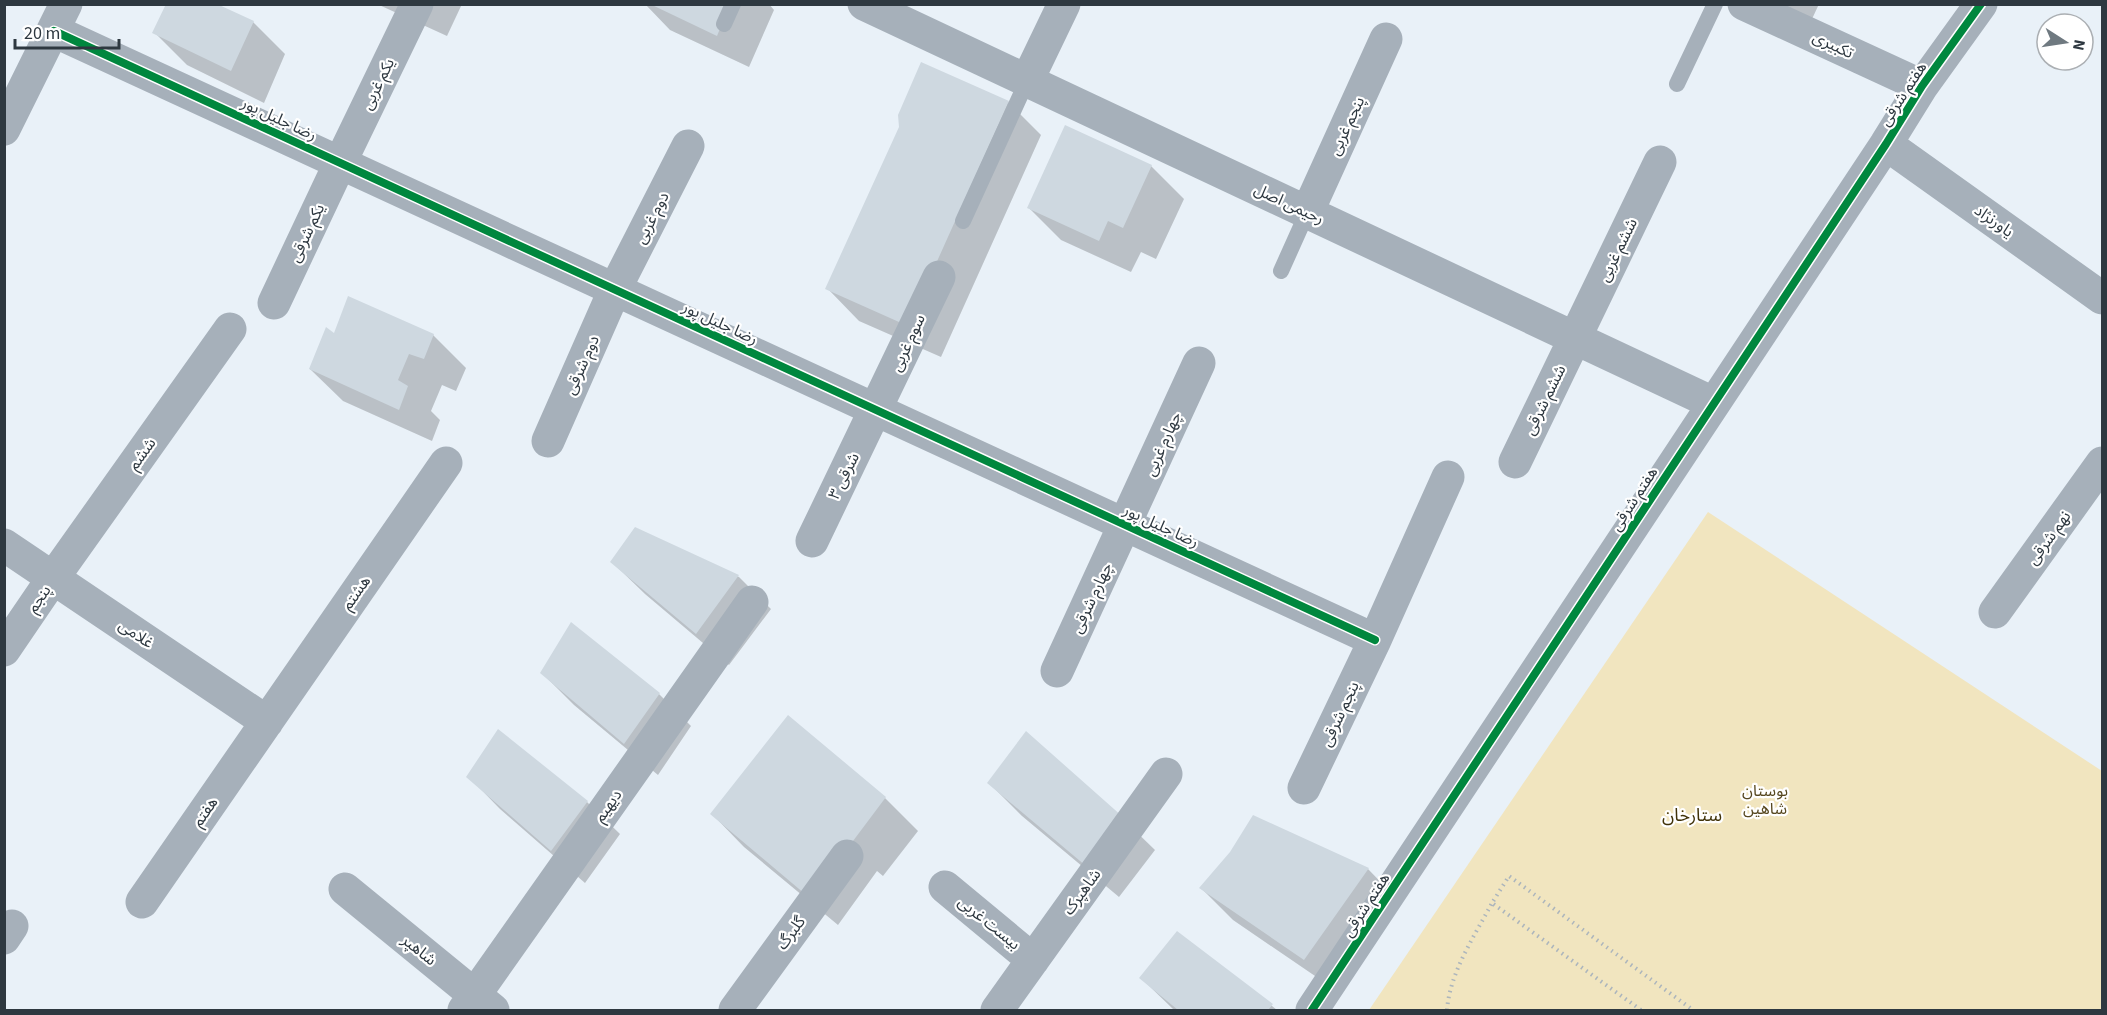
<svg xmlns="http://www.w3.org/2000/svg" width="2107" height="1015" font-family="'Source Sans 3','Noto Sans Arabic',sans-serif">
<rect width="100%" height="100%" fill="#e9f1f8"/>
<path fill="#f1e5bf" d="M1708,512L2102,771V1010H1369Z"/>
<path fill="#0003" d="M377,4H462L447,36Z
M645,4H769L774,10L749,67L670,30Z
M1780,4H1819L1812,19Z
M253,22L285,54L264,103L187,65L154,32Z
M1008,102L1041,135L941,357L859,321L827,288Z
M1151,166L1184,199L1156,259L1141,252L1131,272L1061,240L1029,208Z
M335,335H433L466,368L456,391L442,385L431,411L440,420L432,441L343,401L310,369Z
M635,528L739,577L771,609L729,665L645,594L612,562Z
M542,673L659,694L691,726L658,775L574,705Z
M788,717L885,798L918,831L883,876L877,871L838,925L744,847L712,814Z
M468,776L587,802L620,834L585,883L500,809Z
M989,783L1122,818L1155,850L1119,897L1022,816Z
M1368,869L1400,902L1337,991L1233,920L1201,888Z
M1177,933L1272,1006L1277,1010H1174L1141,978Z"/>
<path fill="#ced8e0" d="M166,4H217L254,21L231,71L152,33Z
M650,4H730L717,36Z
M921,62L1009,101L908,326L825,289L899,127L898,115Z
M1065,125L1152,165L1123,228L1108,221L1099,241L1027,208Z
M348,296L434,334L424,359L409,354L398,380L408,386L399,410L309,369L326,327L334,333Z
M635,527L739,575L696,634L610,562Z
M571,622L660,693L624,744L540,673Z
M788,715L886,797L850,845L844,840L805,894L710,814Z
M498,729L588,801L551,851L466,777Z
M1026,731L1123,817L1086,866L987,783Z
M1253,815L1369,868L1304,960L1199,888L1230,852Z
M1177,931L1273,1004L1268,1010H1178L1139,978Z"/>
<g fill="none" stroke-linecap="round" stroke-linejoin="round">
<path stroke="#acb5bc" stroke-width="4" stroke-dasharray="1.5 4.5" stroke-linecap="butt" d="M1447,1010C1450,972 1474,937 1492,903
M1641,1010L1492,903L1509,876L1693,1010"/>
<path stroke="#a6b0ba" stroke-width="16" d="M724,24L733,4
M1677,84L1715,4
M963,221L1027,81
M1281,271L1307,213"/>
<path stroke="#a6b0ba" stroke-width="33" d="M864,4L1713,403
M1744,4L1922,86
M54,31L1375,640
M1027,81L1064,4
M4,129L66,4
M1886,144L2102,298
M1307,213L1386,39
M274,303L340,163L417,4
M548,441L615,289L688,146
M1515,462L1660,162
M812,541L939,277
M4,545L267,722
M1995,612L2102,463
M4,650L53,578L230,329
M1057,671L1199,363
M1304,788L1375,640L1448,477
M945,887L1033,960
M345,889L493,1010
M142,902L446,463
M4,938L12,926
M464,1010L752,602
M735,1010L847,856
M997,1010L1166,774
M1312,1010L1886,144L1922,86L1981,4"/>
<defs>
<path id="cycleway" d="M54,31L1375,640
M1312,1010L1886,144L1922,86L1981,4"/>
</defs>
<use href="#cycleway" stroke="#fff" stroke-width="11"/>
<use href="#cycleway" stroke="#00873e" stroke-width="8"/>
</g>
<g text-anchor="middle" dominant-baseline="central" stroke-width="4.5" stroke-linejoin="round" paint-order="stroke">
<g font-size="16" fill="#2e3840" stroke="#fff">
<text transform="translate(1833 45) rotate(25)">تکبیری</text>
<text transform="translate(378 84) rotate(-64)">یکم غربی</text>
<text transform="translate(1903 94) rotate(-57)">هفتم شرقی</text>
<text transform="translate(279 119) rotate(25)">رضا جلیل پور</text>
<text transform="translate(1347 126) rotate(-65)">پنجم غربی</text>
<text transform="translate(1289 204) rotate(25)">رحیمی اصل</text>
<text transform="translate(652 218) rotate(-63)">دوم غربی</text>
<text transform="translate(1994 221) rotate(35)">یاورنژاد</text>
<text transform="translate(307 233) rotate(-65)">یکم شرقی</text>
<text transform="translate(1618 250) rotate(-64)">ششم غربی</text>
<text transform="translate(720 323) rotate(25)">رضا جلیل پور</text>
<text transform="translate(908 343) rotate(-65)">سوم غربی</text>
<text transform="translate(582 365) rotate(-66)">دوم شرقی</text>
<text transform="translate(1545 400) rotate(-64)">ششم شرقی</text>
<text transform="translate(1163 444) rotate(-66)">چهارم غربی</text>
<text transform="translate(142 454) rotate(-54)">ششم</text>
<text transform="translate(844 476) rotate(-64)">۳ شرقی</text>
<text transform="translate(1634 499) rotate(-57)">هفتم شرقی</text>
<text transform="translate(1161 526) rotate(25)">رضا جلیل پور</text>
<text transform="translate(2049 538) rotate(-54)">نهم شرقی</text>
<text transform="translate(356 593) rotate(-55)">هشتم</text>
<text transform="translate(1092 598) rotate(-65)">چهارم شرقی</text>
<text transform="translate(39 599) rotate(-56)">پنجم</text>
<text transform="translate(136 634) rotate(34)">غلامی</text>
<text transform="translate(1340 714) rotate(-65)">پنجم شرقی</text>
<text transform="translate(608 806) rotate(-55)">دیهیم</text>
<text transform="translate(205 812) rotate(-55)">هفتم</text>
<text transform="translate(1082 892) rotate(-54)">شاهپرک</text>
<text transform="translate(1366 905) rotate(-57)">هفتم شرقی</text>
<text transform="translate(989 923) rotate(39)">بیست غربی</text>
<text transform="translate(791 933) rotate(-54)">گلبرگ</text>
<text transform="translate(419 950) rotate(39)">شاهپر</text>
</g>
<g font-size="16" fill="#574820" stroke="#fff">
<text x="1765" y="791">بوستان<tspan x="1765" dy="18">شاهین</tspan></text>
</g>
<g font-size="18" fill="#403208" stroke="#fff">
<text x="1692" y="815">ستارخان</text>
</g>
</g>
<rect width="2107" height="1015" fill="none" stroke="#2e3840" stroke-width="12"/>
<g transform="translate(2065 42) rotate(102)"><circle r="28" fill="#ffffff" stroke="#abafb3" stroke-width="1.5"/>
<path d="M0-4.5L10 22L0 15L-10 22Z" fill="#6f7980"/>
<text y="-9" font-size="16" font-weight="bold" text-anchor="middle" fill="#2e3840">N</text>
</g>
<path d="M15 39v9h104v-9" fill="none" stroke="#2e3840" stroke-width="3"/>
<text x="24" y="39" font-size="18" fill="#2e3840" stroke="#ffffff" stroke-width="4.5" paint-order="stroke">20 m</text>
</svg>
